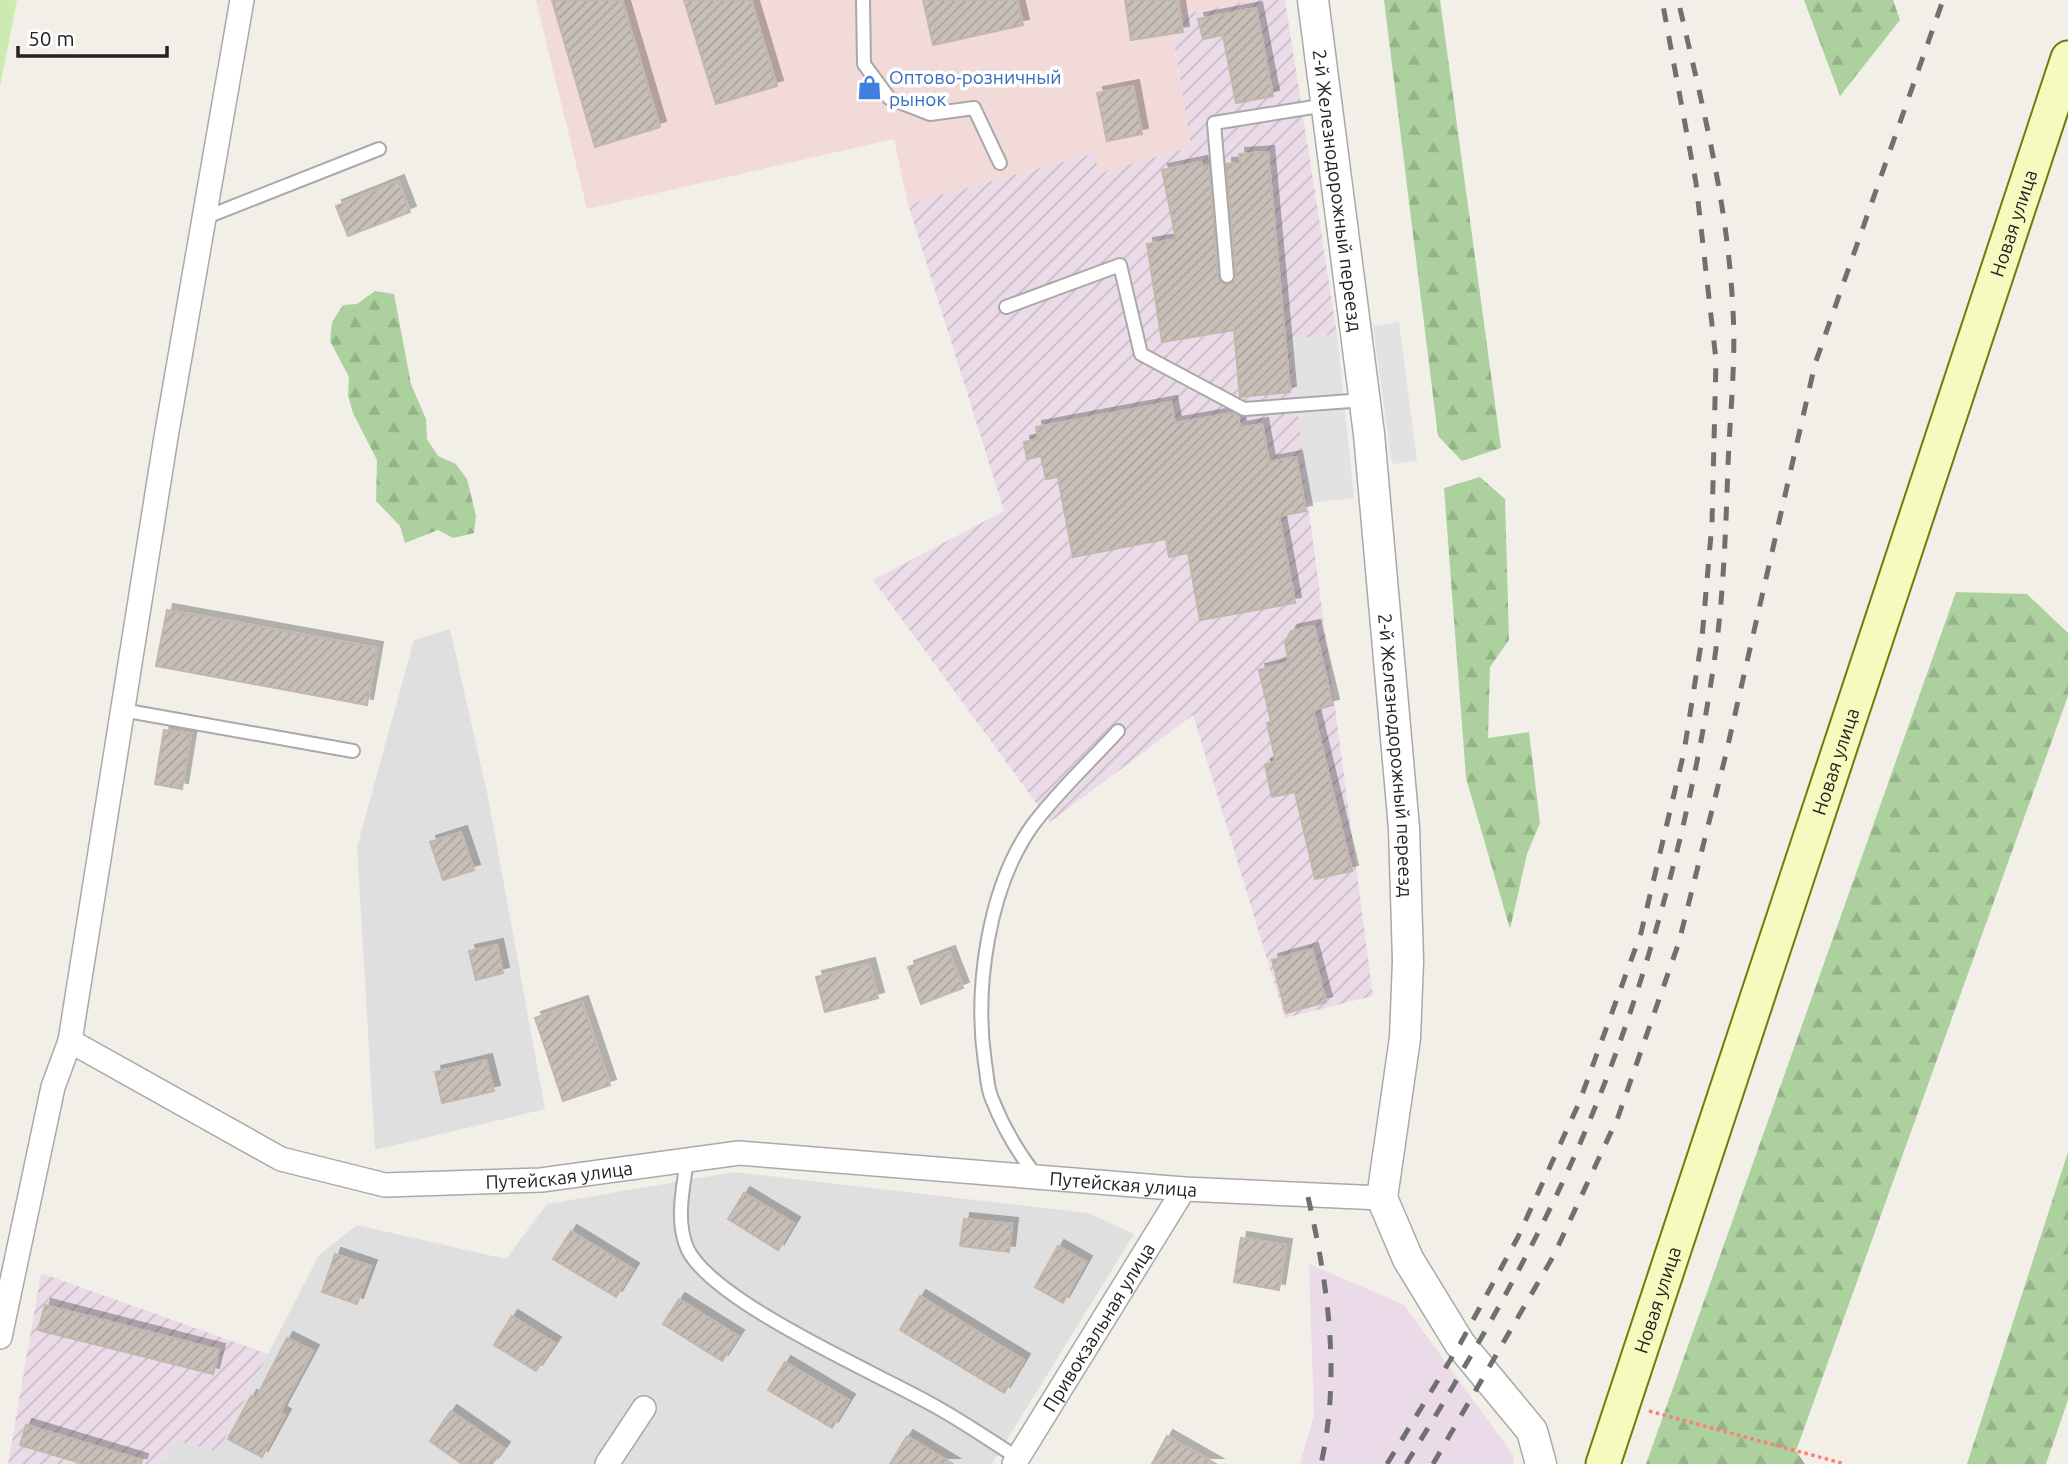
<svg xmlns="http://www.w3.org/2000/svg" width="2068" height="1464" font-family="Ubuntu,sans-serif">
<defs>
<pattern id="industrial-furrows" width="10" height="10" patternUnits="userSpaceOnUse" patternTransform="scale(1.75)"><rect width="10" height="10" fill="#ebdbe8"/><path d="M-1 1l2-2M0 10L10 0M9 11l2-2" fill="none" stroke="#c9bcc7"/></pattern>
<pattern id="forest-firs" width="22" height="20" patternUnits="userSpaceOnUse" patternTransform="scale(1.75)"><rect width="22" height="20" fill="#add19e"/><path d="M5 1l3.5 6h-7zM16 11l3.5 6h-7z" fill="#95b388"/></pattern>
<pattern id="building-hatch" width="6" height="6" patternUnits="userSpaceOnUse" patternTransform="scale(1.75)"><rect width="6" height="6" fill="#c7bfb8"/><path d="M-1 1l2-2M0 6l6-6M5 7l2-2" fill="none" stroke="#aba49e"/></pattern>
<filter id="shadow"><feDropShadow dx="6" dy="-6" stdDeviation="0" flood-color="#0004"/></filter>
</defs>
<rect width="100%" height="100%" fill="#f2efe9"/>
<path fill="#e0dfdf" d="M450,629L488,797L545,1109L375,1150L357,847L414,640Z
M734,1172L1088,1213L1134,1234L992,1464H163L175,1440L218,1451L319,1255L357,1225L506,1259L547,1204Z"/>
<path fill="#f2dad9" d="M536,0H1253L1180,15L1184,34L1173,37L1191,147L1099,173L1093,153L908,204L894,139L587,209Z"/>
<path fill="url(#industrial-furrows)" d="M1253,0H1285L1337,334L1290,339L1308,503L1373,996L1285,1018L1193,715L1050,822L873,580L1004,511L908,204L1094,153L1099,173L1191,147L1173,36L1184,34L1180,15Z
M41,1273L268,1354L218,1452L175,1440L163,1464H8Z"/>
<path fill="#ebdbe8" d="M1309,1264L1404,1305L1513,1455L1514,1464H1300L1314,1415Z"/>
<path fill="#cdebb0" d="M0,0H17L0,87Z"/>
<path fill="url(#forest-firs)" d="M1384,0H1440L1501,448L1462,461L1438,436Z
M1804,0H1893L1900,20L1840,96Z
M375,291L394,294L411,384L426,419L427,439L438,456L456,464L467,479L476,516L474,533L453,538L438,530L405,543L400,526L376,501L377,460L353,413L348,396L349,377L330,341L332,322L343,305L357,304Z
M1480,477L1505,499L1509,640L1490,667L1488,738L1529,732L1540,823L1527,854L1510,929L1466,778L1444,488Z
M1956,592L2027,594L2068,633V696L1796,1451L1805,1464H1646Z
M2068,1152V1400L2046,1464H1967Z"/>
<path fill="#e2e2e2" d="M1399,322L1417,461L1392,464L1373,326Z
M1337,334L1354,498L1308,503L1290,339Z"/>
<path fill="url(#building-hatch)" stroke="#c4b6ab" stroke-width="2" filter="url(#shadow)" d="M552,0H622L660,127L595,147Z
M684,0H751L777,86L716,104Z
M923,0H1017L1023,25L933,45Z
M1125,0H1178L1183,32L1131,40Z
M1256,8L1273,96L1236,103L1223,35L1203,39L1198,19Z
M1133,86L1142,134L1107,141L1097,93Z
M1268,152L1290,392L1240,397L1234,330L1162,342L1147,244L1176,239L1162,170L1201,162L1202,166H1209L1218,277L1224,284L1233,283L1236,275L1226,164L1240,163L1239,154Z
M398,181L410,212L348,236L336,206Z
M1171,402L1175,423L1232,413L1238,416L1240,428L1262,424L1269,462L1296,457L1306,511L1279,516L1295,603L1200,620L1188,553L1169,557L1166,539L1073,557L1058,477L1046,479L1041,456L1027,459L1024,442L1038,439L1036,427Z
M167,610L377,648L367,705L156,666Z
M1314,626L1333,705L1313,710L1352,871L1315,879L1295,792L1272,797L1265,765L1276,762L1267,723L1271,722L1259,670L1289,662L1285,643L1291,631Z
M164,730L191,734L182,789L155,784Z
M461,832L474,870L443,880L430,842Z
M497,945L503,973L476,980L469,951Z
M1312,949L1326,1002L1286,1013L1272,960Z
M949,952L963,988L921,1004L908,967Z
M869,964L878,998L825,1012L816,977Z
M582,1002L610,1085L563,1101L535,1018Z
M486,1060L494,1091L442,1103L435,1072Z
M744,1193L794,1223L778,1250L728,1219Z
M964,1219L1012,1224L1009,1252L960,1246Z
M571,1231L633,1269L616,1297L553,1259Z
M1241,1238L1286,1245L1279,1290L1234,1282Z
M1058,1246L1086,1262L1063,1303L1035,1287Z
M335,1254L371,1266L357,1304L322,1292Z
M920,1296L1024,1360L1004,1393L900,1330Z
M679,1299L738,1336L722,1361L663,1324Z
M45,1305L219,1350L213,1374L38,1330Z
M512,1316L555,1343L536,1371L494,1345Z
M287,1338L313,1351L280,1412L285,1415L262,1457L228,1439L251,1396L256,1398Z
M785,1362L849,1400L832,1428L768,1390Z
M451,1411L504,1448L492,1464H462L430,1441Z
M26,1425L142,1460L141,1464H84L20,1445Z
M907,1436L953,1464H890Z
M1167,1436L1216,1464H1152Z"/>
<g fill="none" stroke-linecap="round" stroke-linejoin="round">
<defs>
<path id="service" d="M863,0L864,64L889,98L930,114L974,108L1000,163
M204,218L379,149
M1227,276L1214,123L1326,105
M1006,307L1120,265L1141,354L1244,409L1364,400
M122,710L353,751
M687,1160C683,1189 675,1222 688,1250C715,1303 876,1373 931,1404C961,1420 989,1440 1018,1458
M1037,1177C1019,1154 1003,1127 992,1099C987,1088 987,1074 985,1063C974,989 988,888 1032,826C1057,792 1090,762 1118,731"/>
<g id="minor">
<path d="M70,1041L166,437L242,0"/>
<path id="s1" d="M0,1337L53,1087L70,1041L281,1159L385,1185L541,1180L739,1153L1184,1189L1382,1198"/>
<path d="M607,1464L644,1408"/>
<path id="s2" d="M1014,1464L1184,1189"/>
</g>
<g id="tertiary">
<path id="s3" d="M1313,0L1369,434L1404,828L1408,961L1405,1038L1382,1198L1408,1259L1460,1344L1532,1431L1541,1464"/>
</g>
<g id="secondary">
<path id="s4" d="M1603,1464L2068,58"/>
</g>
</defs>
<use href="#service" stroke="#a9a9a9" stroke-width="16"/>
<use href="#minor" stroke="#a9a9a9" stroke-width="26"/>
<use href="#tertiary" stroke="#a9a9a9" stroke-width="33"/>
<use href="#secondary" stroke="#707d05" stroke-width="37"/>
<path stroke="#fa8072" stroke-width="3.5" stroke-dasharray="3.5 3.5" stroke-linecap="butt" d="M1649,1411L1845,1464"/>
<use href="#service" stroke="#fff" stroke-width="12"/>
<use href="#minor" stroke="#fff" stroke-width="23"/>
<use href="#tertiary" stroke="#fff" stroke-width="30"/>
<use href="#secondary" stroke="#f7fabf" stroke-width="33"/>
<path stroke="#707070" stroke-width="5" stroke-dasharray="14 14" stroke-linecap="butt" d="M1308,1197C1328,1285 1341,1375 1321,1464
M1387,1464L1460,1344L1518,1237L1579,1103L1641,933L1684,752L1702,638L1712,523L1716,360L1696,183L1662,0
M1406,1464C1476,1350 1544,1234 1594,1110C1652,968 1697,794 1717,641C1724,583 1726,523 1728,465C1730,414 1736,361 1733,311C1728,204 1702,103 1678,0
M1433,1464L1554,1255L1618,1117L1679,942L1725,758L1815,364L1943,0"/>
</g>
<defs>
<symbol id="shop-bare" viewBox="-9 -9 18 18"><path d="M-5-2.5h2.3a2.7 3.5 0 0 1 5.4 0H5L5.5 6h-11ZM-1.5-2.5h3a1.5 2.3 0 0 0-3 0Z" fill="#3f7fe0" stroke="#fff" stroke-width="2.5" paint-order="stroke"/></symbol>
</defs>
<g fill-rule="evenodd">
<use href="#shop-bare" x="852" y="70" width="35" height="35"/>
</g>
<g text-anchor="middle" dominant-baseline="central" stroke-width="7" stroke-linejoin="round" paint-order="stroke">
<g font-size="19" fill="#366cbe" stroke="#fff" text-anchor="start">
<text x="889" y="77">Оптово-розничный<tspan x="889" dy="22">рынок</tspan></text>
</g>
<g font-size="19" fill="#222" stroke="#fff">
<text stroke="none"><textPath href="#s3" startOffset="192">2-й Железнодорожный переезд</textPath></text>
<text stroke="none"><textPath href="#s4" startOffset="1307">Новая улица</textPath></text>
<text stroke="none"><textPath href="#s3" startOffset="760">2-й Железнодорожный переезд</textPath></text>
<text stroke="none"><textPath href="#s4" startOffset="740">Новая улица</textPath></text>
<text stroke="none"><textPath href="#s1" startOffset="828">Путейская улица</textPath></text>
<text stroke="none"><textPath href="#s1" startOffset="1395">Путейская улица</textPath></text>
<text stroke="none"><textPath href="#s4" startOffset="173">Новая улица</textPath></text>
<text stroke="none"><textPath href="#s2" startOffset="161">Привокзальная улица</textPath></text>
</g>
</g>
<path d="M18 46v10h149v-10" fill="none" stroke="#222222" stroke-width="3.5"/>
<text x="28" y="46" font-size="21" fill="#222222" stroke="#ffffff" stroke-width="5" paint-order="stroke">50 m</text>
</svg>
